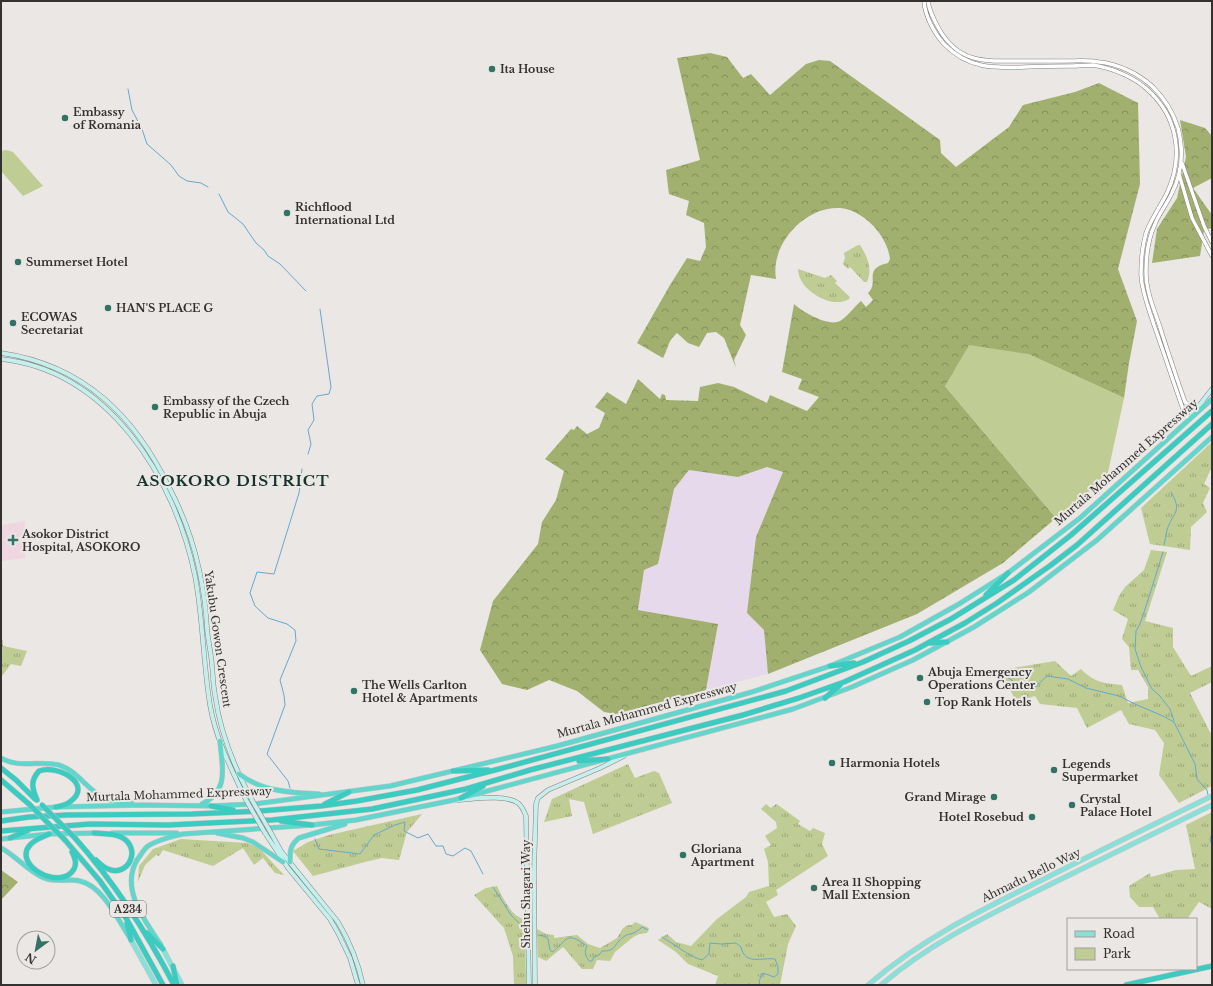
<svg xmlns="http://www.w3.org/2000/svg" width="1213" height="986" font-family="'Libre Baskerville',serif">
<defs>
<pattern id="grass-tufts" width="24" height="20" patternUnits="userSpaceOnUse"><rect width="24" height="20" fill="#bfcc93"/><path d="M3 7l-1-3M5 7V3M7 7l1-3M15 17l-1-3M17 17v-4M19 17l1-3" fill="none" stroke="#9ca678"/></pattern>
<pattern id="forest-crowns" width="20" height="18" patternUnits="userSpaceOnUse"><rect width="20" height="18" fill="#a2b06f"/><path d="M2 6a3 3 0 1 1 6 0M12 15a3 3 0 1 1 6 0" fill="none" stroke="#85905c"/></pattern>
</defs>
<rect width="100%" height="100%" fill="#ebe7e4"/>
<path fill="#e6d9ec" d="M767,467L783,472L756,537L768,674L706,690L718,624L638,610L644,570L658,564L674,489L689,470L738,476Z"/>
<path fill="#efd7e1" d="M25,521V558L1,561V525Z"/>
<path fill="url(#grass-tufts)" d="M858,245H860C867,256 873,269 867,282H864L850,267L848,269L843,264L845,258L844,253Z
M798,269L825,278L831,275L837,281L835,283L850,297L849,299C832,310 798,290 798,269Z
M1212,442V467L1204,484L1210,488L1203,503L1207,512L1191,527L1190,550L1150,544L1141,508Z
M1151,550L1167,552L1145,621L1173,628V647L1191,676L1212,666V682L1190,693L1212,736V786L1179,803L1159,775L1164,743L1155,730L1129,724L1121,710L1087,728L1077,708L1040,704L1035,696L1016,702L1001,670L1055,661L1071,676L1081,669C1095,683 1104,683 1122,685L1128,703L1148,699V687L1138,670H1131L1129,647L1122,639L1128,619L1113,610L1119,596L1125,587L1144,570Z
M1,640H3V646L27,651L21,666L11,664L2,676L1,675Z
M628,764L635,778L654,771L659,773L672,803L593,834L584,802L569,799L572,816L544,822L552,799Z
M766,804L771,808L776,804L778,805L800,821L798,824L810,831L813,828L825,833L822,844L828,856L776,890L778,895L766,902L774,917L787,914L796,926L788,944L780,985H715L718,976L688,964L676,952L658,940L667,934L676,942L691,946L717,919L746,897L749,892L769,886L768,862L764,849L771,845L765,836L777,828L776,822L761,809Z
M1212,812V909L1199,902L1187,919H1160L1153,907H1139L1130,897L1129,886L1150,873L1151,877L1176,870L1195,869L1186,825Z
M422,814L407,832L399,860L382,858L365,862L313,876L293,851L308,842L329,835Z
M181,839L247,843L258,847L284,875L275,873L263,858L254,865L243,848L213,866L163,850L159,856L156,855L145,865L138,882L139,866L153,849Z
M497,886C502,896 512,918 525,919L526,985H514L513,956L504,928L474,895L486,888Z
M635,922L649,928L647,933L639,934L632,938L615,952L610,961L597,960L593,969H582L563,947L546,961L538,957L537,929L546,934L554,935V938L577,935L588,944L600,948L617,938L623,928L628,925H632Z"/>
<path fill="url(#forest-crowns)" d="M710,53L727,57L743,78L751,74L770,95L806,64L819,60L830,61L940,140L941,153L956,167L1009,127L1023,105L1075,92L1099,83L1138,103L1140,184L1118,269L1137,321L1129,363L1124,398L1028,354L945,386L1056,518L1003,563L917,614L768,674L764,630L747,613L756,537L783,472L767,467L738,477L689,470L674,489L658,564L644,570L638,610L718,624L706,690L616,714L604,712L577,691L549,680L527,690L502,684L480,650L493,601L538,544L542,522L556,500L564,471L545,459L571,429L574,430L577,426L587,434L599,428L605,413L595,407L607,392L626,404L638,379L660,399L662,394L665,395L666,400L698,401L700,387L718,383L734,387L767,403L770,395L807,411L819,397L798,389L802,379L782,372L794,304C803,312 828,327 840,321C847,317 854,307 861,301L866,307L873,300L868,293C880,282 862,269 888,263L890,259C889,249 883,237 876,229C868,219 854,209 840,208C805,206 770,244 776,279L751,275L740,325L746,335L734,360L736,368L724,338L716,332L707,333L699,347L688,343L677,333C667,342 669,347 663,358L637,343L670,285L687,258L700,261L706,247L704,223L686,215L689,201L669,194L666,170L700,160L677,58Z
M1180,120L1205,128L1212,136V178L1193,188L1212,215V228L1204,230L1200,256L1152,263L1157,229L1177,198L1186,157Z
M1,870L18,882L1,900Z"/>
<path fill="#bfcc93" d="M6,150L13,152L43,186L23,196L1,171V151Z
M969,345L1028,354L1124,398L1107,477L1056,518L945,386Z"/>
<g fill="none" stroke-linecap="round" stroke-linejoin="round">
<path stroke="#67a8cf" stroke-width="1" d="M128,89L132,110L142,129L147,144L171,165L179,176L187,181L201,183L208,187
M219,194L228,212L243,224L256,243L264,250L268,256L280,264L306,291
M308,454L311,444L308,430L314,420L312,404L317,396L329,394L331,387L320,309
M1164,545C1165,540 1166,535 1167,530C1173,511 1183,513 1171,492
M1163,552L1148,600L1140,624L1136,631L1135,649L1141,667L1152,689L1159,695L1170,709L1174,721
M1007,677L1019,685L1035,687L1047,676L1068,679L1086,688L1119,696L1137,705L1163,716L1174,722L1195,764L1197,779L1207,790L1208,795
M290,788L288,781L267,754L285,705L284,695L280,680L296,641L295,630L287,624L268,618L255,606L250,593L257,572L274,574L299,493L302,469
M1212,833L1210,839L1212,846
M315,839L319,849L360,854L374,835L395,825L405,822L404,831L418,838L428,834L436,846H443L446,854L453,856L465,848L471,851L483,874
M493,887L511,915L525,929
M538,935L544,936L548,939L550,950L552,952L554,951C557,947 560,946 563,942C571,933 579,941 587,946C584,952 585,955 589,961H592L594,957L599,955L602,951C617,952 614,942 625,936C626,935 629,934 631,934C635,933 639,930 642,927L648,930
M662,937C674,944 690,957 702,960L709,954L710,943L721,944L736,943L741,947C745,966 762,957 775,959L778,967V974L774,977L763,973L759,981L760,985"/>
<defs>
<path id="tertiary" d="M924,1C925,16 934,33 944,44C968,69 994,68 1026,67C1041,66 1057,66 1072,66C1079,66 1086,65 1093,65C1112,68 1134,77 1148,90C1178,117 1184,157 1167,193C1160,207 1151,219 1146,233C1142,247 1141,261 1141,275C1142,293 1149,309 1154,325C1164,353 1173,381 1183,409L1189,419
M928,1C929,11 934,20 939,29C960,65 987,61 1024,61C1038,61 1052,61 1066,61C1077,61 1088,60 1099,62C1119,64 1139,74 1153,87C1165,99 1173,112 1178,128C1184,151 1182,174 1171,195C1166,205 1159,214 1155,224C1148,239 1146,256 1146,272C1146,290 1153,307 1159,324C1167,350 1176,376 1185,402L1192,407L1199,408
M1182,163L1204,226L1212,242
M1179,174L1192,218L1212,256"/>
<path id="secondary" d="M1,353C84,365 135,416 170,489C183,514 193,541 199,569C203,588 206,608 207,628C208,641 211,652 212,665C213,675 213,685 215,695C220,732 234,767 252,800
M1,359C109,371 175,478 195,576C203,618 203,662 210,705C216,740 231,768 246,800
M1190,417L1212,389
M458,800C474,799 505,794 518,803C522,806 524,811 526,816L529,985
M265,833L288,868L330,919L338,933L350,958L358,985
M271,833L281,851L292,865L338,922C350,942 358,962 363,985
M535,985L534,872L536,804L538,798L548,790L600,768L624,756"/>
<path id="primary" d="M131,940L156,985
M163,949L182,985
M868,985C921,939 983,909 1046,878C1101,850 1157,823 1212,796
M881,985C931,942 991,914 1049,885C1103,858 1158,832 1212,805"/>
<path id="trunk" d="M1,758C19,769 40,760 59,765C78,771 87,790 104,798C112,802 123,802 132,803
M239,774C261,791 291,793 319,794
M202,804C230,790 222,767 220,741
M1,812L56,807L143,805L211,806L254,804L390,786L557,746L752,692L830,666L900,637L959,604L1008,573L1080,518L1212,399
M112,833H177
M217,833L243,838L253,842L283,862
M1,839L49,834L97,833
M1,848C16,856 28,871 44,878C56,883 68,878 80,881C103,886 118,920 130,938
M290,862C290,851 290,845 299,838L345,824
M161,945C145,921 120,889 137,860C140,856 144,849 148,846C159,839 171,837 183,834L312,825L356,820L454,800L793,709L852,687L913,660L974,627L1029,592L1050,576L1097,540L1212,437"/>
<path id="motorway" d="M986,595L1008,573
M931,643L947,642
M830,666L854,663
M825,698L840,685
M579,761L608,759
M1,768L16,780L35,799
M453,771L488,770
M1,780L29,804
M461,798L483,786
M37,800C32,788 30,781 39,771C58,764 93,784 71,801C67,805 61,806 56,807
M325,804L349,792
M211,806L233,810
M1,821L29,817L67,815L192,814L260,811L321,806L357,801L417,790L499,769L786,691L863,662L909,641L951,619L1014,580L1071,535L1212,411
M281,821L312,825
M1,831L90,824L168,825L272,820L372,809L466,789L530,770L743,715L799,698L844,682L915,650L965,623L997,603L1051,565L1077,545L1212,424
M94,833C102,834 113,833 121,837C143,848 128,878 108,869C103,867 99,863 96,860
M49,834C43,837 35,839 30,845C12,865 61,892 74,869C77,863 75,858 72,852
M10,838L29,830
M75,838C114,882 147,933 174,985
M65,840L100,881L126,918L163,985
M127,923L131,940
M147,933L163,949
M173,966L177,985
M1126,985L1212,966"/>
</defs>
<use href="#tertiary" stroke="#85817e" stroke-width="4.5"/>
<use href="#secondary" stroke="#85817e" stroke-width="5"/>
<use href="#primary" stroke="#c6c6c5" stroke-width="5.5"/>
<use href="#trunk" stroke="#c6c6c5" stroke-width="5.5"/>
<use href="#motorway" stroke="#c6c6c5" stroke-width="6"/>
<use href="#tertiary" stroke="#fff" stroke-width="3.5"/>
<use href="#secondary" stroke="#c4efec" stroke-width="4"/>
<use href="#primary" stroke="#89e0d9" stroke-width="4.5"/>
<use href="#trunk" stroke="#62d6cc" stroke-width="4.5"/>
<use href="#motorway" stroke="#3bcbc0" stroke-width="5"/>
<defs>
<path id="secondary-bridge" d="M246,800L265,833
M252,800L271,833"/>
<path id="motorway-bridge" d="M29,804L65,840
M42,805L75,838"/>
</defs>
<use href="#secondary-bridge" stroke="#85817e" stroke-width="5" stroke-linecap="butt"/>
<use href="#motorway-bridge" stroke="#c6c6c5" stroke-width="6" stroke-linecap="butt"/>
<use href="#secondary-bridge" stroke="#c4efec" stroke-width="4"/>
<use href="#motorway-bridge" stroke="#3bcbc0" stroke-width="5"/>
</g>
<g fill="#317465" stroke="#ebe7e4" stroke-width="1.5">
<circle cx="492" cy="69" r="4"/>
<circle cx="65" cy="118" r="4"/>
<circle cx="287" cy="213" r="4"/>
<circle cx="18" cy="262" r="4"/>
<circle cx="108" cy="308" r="4"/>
<circle cx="13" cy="323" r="4"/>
<circle cx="155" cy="407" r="4"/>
<path d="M11 534h4v4h4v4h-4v4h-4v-4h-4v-4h4z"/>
<circle cx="920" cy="678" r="4"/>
<circle cx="354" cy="691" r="4"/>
<circle cx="927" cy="702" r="4"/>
<circle cx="832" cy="763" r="4"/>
<circle cx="1054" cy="770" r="4"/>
<circle cx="994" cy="797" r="4"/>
<circle cx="1072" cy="805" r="4"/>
<circle cx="1032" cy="817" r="4"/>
<circle cx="683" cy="855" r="4"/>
<circle cx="814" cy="888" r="4"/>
</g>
<g text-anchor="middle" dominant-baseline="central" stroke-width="4" stroke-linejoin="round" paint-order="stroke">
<rect fill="#ebe7e4" stroke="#6a6866" stroke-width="1" x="110" y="901" width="36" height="16" rx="3"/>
<g font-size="10" font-weight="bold" fill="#333230">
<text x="128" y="909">A234</text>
</g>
<g font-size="11" font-weight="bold" fill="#333230" stroke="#ebe7e4" text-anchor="start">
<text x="500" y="69">Ita House</text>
<text x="73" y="112">Embassy<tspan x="73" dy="13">of Romania</tspan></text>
<text x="295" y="207">Richflood<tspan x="295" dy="13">International Ltd</tspan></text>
<text x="26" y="262">Summerset Hotel</text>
<text x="116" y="308">HAN'S PLACE G</text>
<text x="21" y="317">ECOWAS<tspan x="21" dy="13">Secretariat</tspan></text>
<text x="163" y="401">Embassy of the Czech<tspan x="163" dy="13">Republic in Abuja</tspan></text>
<text x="22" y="534">Asokor District<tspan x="22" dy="13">Hospital, ASOKORO</tspan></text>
<text x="928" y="672">Abuja Emergency<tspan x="928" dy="13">Operations Center</tspan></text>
<text x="362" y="685">The Wells Carlton<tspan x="362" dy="13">Hotel &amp; Apartments</tspan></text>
<text x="935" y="702">Top Rank Hotels</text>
<text x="840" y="763">Harmonia Hotels</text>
<text x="1062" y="764">Legends<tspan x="1062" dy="13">Supermarket</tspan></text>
<text x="986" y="797" text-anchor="end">Grand Mirage</text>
<text x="1080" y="799">Crystal<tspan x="1080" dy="13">Palace Hotel</tspan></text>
<text x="1024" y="817" text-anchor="end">Hotel Rosebud</text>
<text x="691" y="849">Gloriana<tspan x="691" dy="13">Apartment</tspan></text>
<text x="822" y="882">Area 11 Shopping<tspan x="822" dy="13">Mall Extension</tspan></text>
</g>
<g font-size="11" fill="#333230" stroke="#ebe7e4">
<text transform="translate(1126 462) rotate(-41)">Murtala Mohammed Expressway</text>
<text transform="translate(218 639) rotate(82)">Yakubu Gowon Crescent</text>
<text transform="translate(647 710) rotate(-15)">Murtala Mohammed Expressway</text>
<text transform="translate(179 794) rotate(-2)">Murtala Mohammed Expressway</text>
<text transform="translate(1031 875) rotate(-26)">Ahmadu Bello Way</text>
<text transform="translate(526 894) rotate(-90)">Shehu Shagari Way</text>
</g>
<g font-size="15" font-weight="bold" letter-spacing="1" fill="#14342d" stroke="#ebe7e4">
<text x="233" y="480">ASOKORO DISTRICT</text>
</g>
</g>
<rect width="1213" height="986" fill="none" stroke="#333230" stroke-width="4"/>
<rect x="1067" y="918" width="130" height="52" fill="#ebe7e4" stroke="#a19f9c"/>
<rect x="1075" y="931" width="20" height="6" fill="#89e0d9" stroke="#a19f9c"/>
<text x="1103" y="938" font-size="12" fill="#333230">Road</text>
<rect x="1075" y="948" width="20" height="12" fill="#bfcc93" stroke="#a19f9c"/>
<text x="1103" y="958" font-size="12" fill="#333230">Park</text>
<g transform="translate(36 950) rotate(212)"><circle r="19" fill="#ebe7e4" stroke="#a19f9c"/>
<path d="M0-3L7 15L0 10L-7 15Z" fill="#317465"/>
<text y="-6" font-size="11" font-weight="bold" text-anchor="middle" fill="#333230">N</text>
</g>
</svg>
